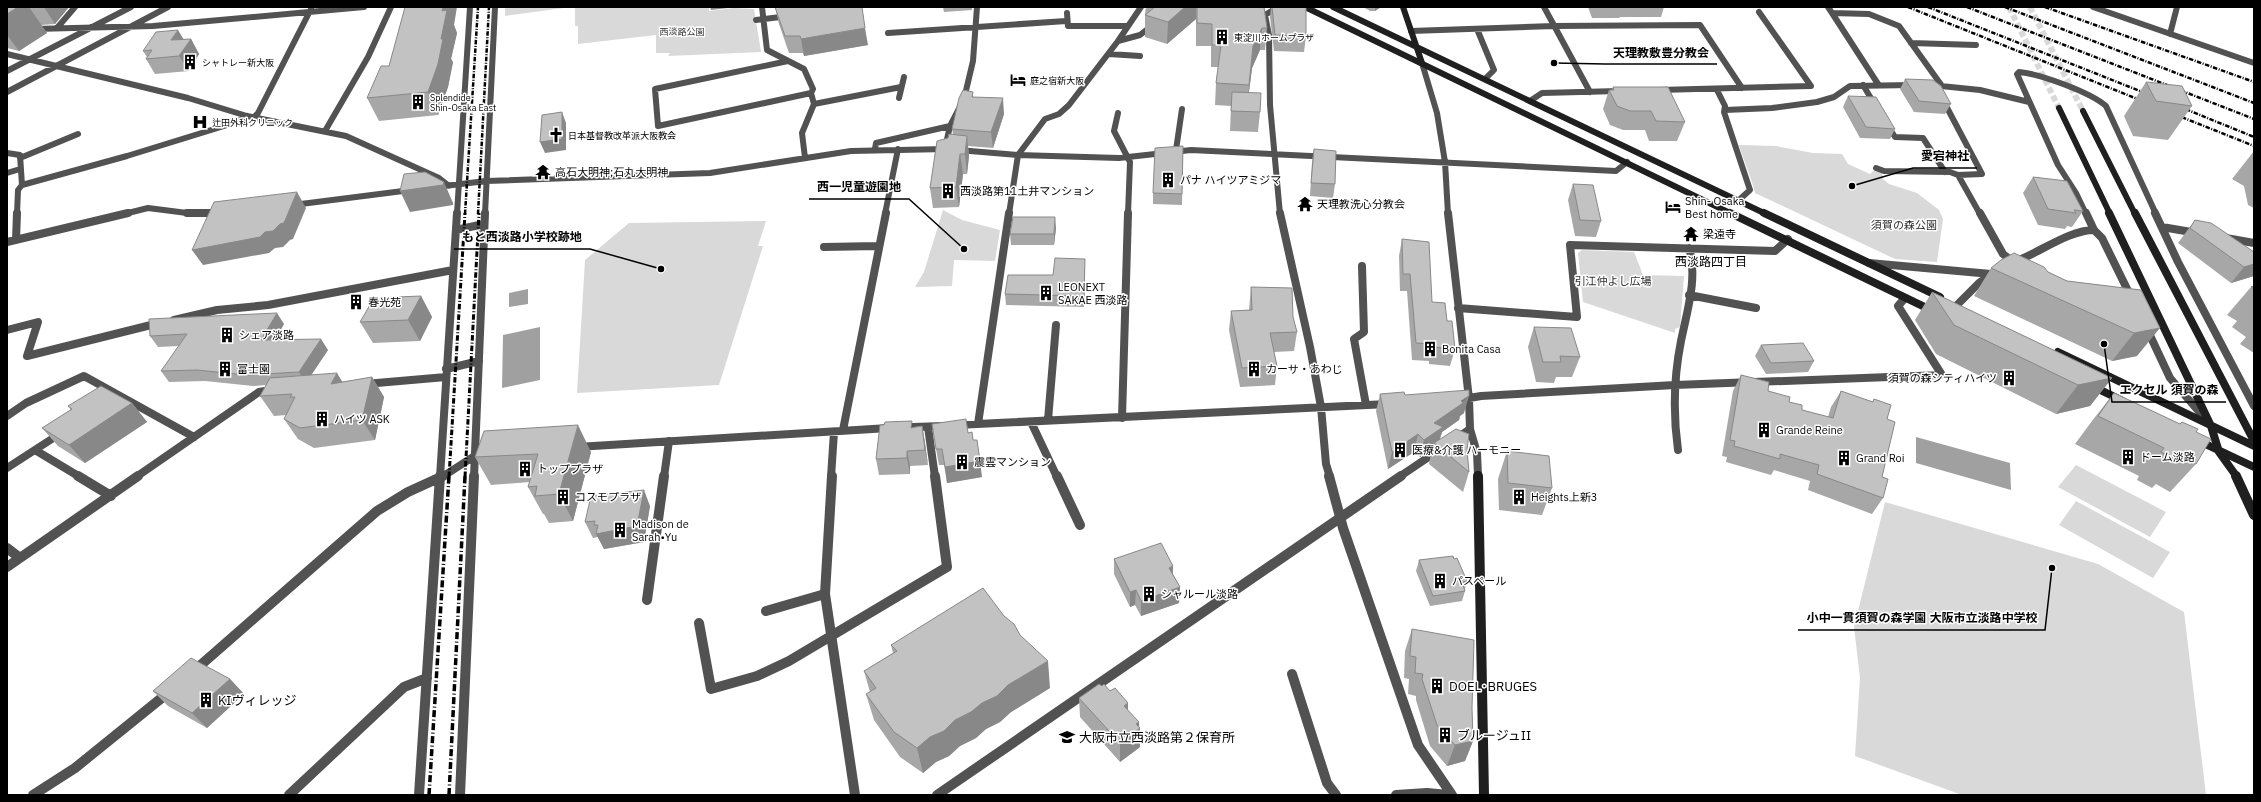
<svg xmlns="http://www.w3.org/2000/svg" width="2261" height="802" font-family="'IBM Plex Sans','Noto Sans JP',sans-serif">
<rect width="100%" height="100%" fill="#fff"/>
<path fill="#d9d9d9" d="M505,7H571L505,16Z
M575,7H709V11L734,8L754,9L761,52L668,56L670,53H656V35L578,44V26H575Z
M1739,145L1776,146L1813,153L1842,154L1848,164L1870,174L1875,169L1882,173L1883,179L1889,184L1917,193L1939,210L1943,219L1937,262L1895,259L1755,193C1751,176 1744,162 1739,145Z
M943,210L962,220L1000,230L995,261L954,260L952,286L915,287L924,272Z
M766,221L758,246H763L719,385L577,393L585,260L629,223Z
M1582,250L1634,252L1643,275L1684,276L1680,327L1675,329V333L1583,302L1578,253Z
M2076,465L2166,512L2150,537L2058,487Z
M2076,501L2170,552L2153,578L2059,525Z
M1885,502L2098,564L2184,612L2206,795H1962L1855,756L1860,678L1854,627Z"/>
<path fill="#a0a0a0" d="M528,289V304L509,307V293Z
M540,327V380L502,388L503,335Z
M1916,437L2010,463L2011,490L1916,463Z"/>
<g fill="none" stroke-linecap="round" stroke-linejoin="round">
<path stroke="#d9d9d9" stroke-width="6" stroke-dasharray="6 3" stroke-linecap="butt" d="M2009,7L2059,108
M2030,7L2083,111"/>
<path stroke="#525252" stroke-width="6" d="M762,7L767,50L804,69L813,89L811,93L814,104L802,133L805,158
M1278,7L1265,15L1269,35L1270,105L1280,214
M1544,7L1590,92
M1828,7L1832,13L1869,14L1899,26L1942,86
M2093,7L2254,63
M1067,13L1068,26H1128
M1832,13L1878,84
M756,20L789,16
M57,28L75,7
M34,29L153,26L364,7
M1477,29L1494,70L1485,79
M1411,31L1554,26L1700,25L1742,88
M888,33L1066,21
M2170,34L2177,7
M1118,41L1140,35L1154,24
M1911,43L1976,45
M7,54L188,98L247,116L346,136L439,178L449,186
M1109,54L1140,56
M788,61L655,89L658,126L811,93
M1422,63L1437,113L1445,162L1448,214
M7,71L131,7
M1863,85L1875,105
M1931,85L1980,90L2029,102
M1659,90L1811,86L1759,12
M1717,90L1725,106L1724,112L1750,190L1739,200
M7,92L168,7
M899,98L904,77
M1530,101L1542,93L1619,91
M814,104L901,87
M1725,110L1772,108L1817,102L1834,97L1850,86L1913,85
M1118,113L1114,131L1130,162L1128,214
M254,117L258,113L311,9
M1888,126L1895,137L1923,138L1945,172
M325,131L368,57L391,7
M945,148L950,126L964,99L973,61L977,7
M875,149L876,143L950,126
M958,150L1018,155L1119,158L1191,150L1616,171L1627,162
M1176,150L1182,109
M7,153L20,155L22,185L18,190L17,214
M20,158L78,134
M1876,168L1884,171L1950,172L1958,175L1982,174L1943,100
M7,173L20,169
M1958,175L1980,214
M22,185L127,156L237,122L247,116
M436,187L486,181L710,173L851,151L946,149
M293,205L411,190
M124,214L148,208L195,214
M198,214L220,212
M457,214L470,7
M485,214L495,7
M885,214L898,149
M1009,214L1018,155L1045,119L1059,114L1069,105L1118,41L1141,7
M2086,214L2076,193L2058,165L2017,74L2019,72C2040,74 2090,92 2106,106L2156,214"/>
<path stroke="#525252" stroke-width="8" d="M187,213H210
M1280,213L1310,347L1321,407L1326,464L1330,477
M1448,213L1469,399L1470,429L1477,453L1478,475
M1980,213L2003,254L2013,262
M2086,213L2094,230L2102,238L2131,297
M2155,213L2178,262L2254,406
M2162,227L2197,233
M456,230L484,224
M2226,238L2254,243
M16,240L17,213
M7,242L128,213
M824,247L878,246
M2014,262C2039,253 2069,230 2094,230
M1869,263L1991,274
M1362,266L1364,332L1354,339L1366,405
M1689,295L1756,308
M1957,305L1979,283L1993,273
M1458,308L1577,317L1570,245L1775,251L1788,239
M174,320L217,310L268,305L453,270
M2147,329L2170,378L2208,422
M7,330L38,322L27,356L159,323
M446,369L479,361
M365,384L446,377
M1458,400L1481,396L1675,385L1942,375L1898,306L1905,298
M7,416L26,403L84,376L194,437
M1122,418L1128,213
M1048,420L1056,325
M1031,422L1057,477
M978,424L1009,213
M957,425L1388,404
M913,427L943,426
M928,427L935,477
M843,430L886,213
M1457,438L1470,429
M577,447L889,428
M35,450L80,477
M1678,450C1673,414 1674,376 1681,341C1687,311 1698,278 1689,248
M7,468L61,433
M136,477L259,392L271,390
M440,477L457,213
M442,477L476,455L486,454
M474,477L485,213
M664,477L669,441
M831,477L834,432
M1399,477L1439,450"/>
<path stroke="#525252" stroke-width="10" d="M78,476L111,496
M832,476L825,594L855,795
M1057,476L1080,525
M1329,476L1343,528L1418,745L1452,795
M7,548L20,558
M7,567L138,476
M647,600L664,476
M766,611L825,594
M699,623L711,689L757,676L789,661L947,567L935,476
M195,670L377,511L408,492L443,476
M1292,674L1327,783L1336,795
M33,795L75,768L169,692
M289,795L404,687L427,678
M419,795L440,476
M460,795L474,476
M937,795L1401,476
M1396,795L1427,793L1448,795"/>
<path stroke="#1f1f1f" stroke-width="6" d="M1305,7L1732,214
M1333,7L1766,214
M1403,7L1422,63
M2059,108L2110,214
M2083,111L2135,214"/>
<path stroke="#1f1f1f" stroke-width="8" d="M1730,213L1933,311
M1764,213L1940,297
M2109,213L2211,426L2219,452L2237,477
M2135,213L2254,441
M2058,352L2254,446
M2092,386L2121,400
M2199,441L2254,467
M1478,475V477"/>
<path stroke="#1f1f1f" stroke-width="10" d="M1478,476L1484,795
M2236,476L2254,515"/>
<path stroke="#000" stroke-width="2.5" stroke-dasharray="4.5 1.5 1 1.5" stroke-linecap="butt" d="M1908,7L2145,102
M1928,7L2150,95
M1967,7L2254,119
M2005,7L2254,103
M2045,7L2254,82
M2178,106L2254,137
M2174,114L2254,146
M465,214L478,7
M478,214L489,7"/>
<path stroke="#000" stroke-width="3" stroke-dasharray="5.5 2 1 2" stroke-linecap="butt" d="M449,477L465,213
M465,477L479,213"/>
<path stroke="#000" stroke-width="3.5" stroke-dasharray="7 2.5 1 2.5" stroke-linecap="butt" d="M429,795L449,476
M449,795L465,476"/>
</g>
<path fill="#a7a7a7" d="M7,7H69L55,24L41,25L47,33L19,51L7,48Z
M775,7L868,45L804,56L803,53H789L779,24Z
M943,7H972V10L944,12Z
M1146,7H1264L1267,28L1265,50H1260L1252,68L1249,92L1260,112L1258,132L1230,131L1231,106L1215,105L1216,83L1218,67H1211V46H1196V19L1167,44L1145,37V15L1146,14H1145Z
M1271,7H1306V36L1304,52L1274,51L1270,17Z
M1363,7H1381L1375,11H1370Z
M1588,7H1664L1661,17H1620L1619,18H1592Z
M454,25L457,33L451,59L453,62L448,87L438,115L379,121L367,98L389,66Z
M183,39H191L199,54L189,71L155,74L146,59L147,57L143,51Z
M1905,79L1951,104L1945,114L1914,112L1900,89Z
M2146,82L2192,106L2168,140L2133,136L2124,116Z
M1613,87L1685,122L1677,141H1649L1645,130H1623L1610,125L1603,109L1609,90H1612Z
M973,92V97L1004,114L993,148L968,146L969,156L967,174H963L959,207L933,208L930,188L948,138L953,134L952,129Z
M1848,96L1895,129L1890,139L1860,138L1843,107Z
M1183,146L1182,205L1153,204V193Z
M1314,149L1335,184L1333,198L1310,196L1312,162Z
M2254,151V208L2248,205L2244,186L2232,179Z
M2033,177L2083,211L2072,227L2067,226L2065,229L2038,225L2023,193Z
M1573,184L1601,221L1596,237L1575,236L1568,200Z
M2195,220L2254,252V276L2231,283L2178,243Z
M1056,228L1054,245H1011L1010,234Z
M1402,239L1432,302L1447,321L1455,349L1450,366L1429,364V361L1412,360L1407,291H1400L1399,256Z
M1991,268L2048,272L2067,281L2141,290L2137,356L2112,361L1974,296Z
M1085,269L1084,307L1006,305L1005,294Z
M2254,286V353L2240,344L2246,337L2232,327L2237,321L2227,315L2251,287Z
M1251,287L1293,317L1297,332L1294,351L1274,352L1277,366L1275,385L1240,387L1229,330L1231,311L1249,310Z
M1932,292L2112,378L2090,406L2056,414L1936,354L1915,320Z
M421,296L432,317L420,341L373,343L360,322Z
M284,324L275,340L328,350L311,375L342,382L372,377L384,397L375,440L314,448L298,439L284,419L286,415L274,416L260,396L266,385L253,386L205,381L169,382L161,371L179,346L158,347L150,336Z
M1534,327L1580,357L1572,377H1556L1554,383L1536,382L1528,347Z
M1761,345L1814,361L1808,372L1766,374L1755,356Z
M1741,375L1802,410L1828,417L1831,407L1841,391L1872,402L1874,399L1887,419L1882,477L1883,498L1872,514L1808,490L1810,481L1774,470L1771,475L1726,462L1727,457L1722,456L1733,391Z
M2114,393L2179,424L2182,422L2196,432V464L2170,492L2156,484L2152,488L2137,480L2139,476L2075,444L2092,421Z
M1380,394L1405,395L1464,413L1460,416L1459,420L1442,432L1440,439L1467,450L1469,472L1463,492L1429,464L1432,448L1420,457L1414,452L1388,469L1376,411Z
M132,403L147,422L85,463L58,446L42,428L71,410L68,406Z
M922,426L928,465L910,466V474L879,475L876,459L913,427Z
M484,431L591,452L573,521L549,523L544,514H543L528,487L530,482L491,485L475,457Z
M968,433L982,477L947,483L944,465H939L936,449Z
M1507,451L1552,488L1542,515L1499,510L1498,479Z
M650,506L644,542L604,549L598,537L593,538L585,522Z
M1114,559L1173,566V574L1180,587L1179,603L1141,616L1135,605L1130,607L1114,574Z
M1454,559L1467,581L1465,589V591L1462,601L1430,606L1416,571L1419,560Z
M1412,629L1472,708L1473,741L1465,761L1447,766L1430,746L1416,700V696L1408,694L1409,679L1404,678L1405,651Z
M891,645L1050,688L1011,712L1000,722L986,729L976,738L960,746L949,756L936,762L923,773L900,757L874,720L866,694L870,692L864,671L893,653Z
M230,679L244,694L207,728L168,706L153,691Z
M1102,686L1128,703V711L1139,722L1140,747L1120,762L1080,717L1079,698Z"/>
<path fill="#888" d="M18,7H29L47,33L19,51L7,35V14Z
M44,7H69L55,24Z
M443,7H457L454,25L457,33L451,59L453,62L448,87L438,115L428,92L441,39Z
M710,7H728V8L711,10Z
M1185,7H1196V19L1167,44L1168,22Z
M1375,7H1381L1375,11Z
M865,28L868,45L804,56L801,39Z
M1262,28L1260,50L1252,68L1247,107L1253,46Z
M178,30L187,45L171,40Z
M191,39L199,54L189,71L179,56Z
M1003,98L1004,114L993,148L991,132Z
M562,112L566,123V150L545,153L540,142Z
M967,136L969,156L967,174L965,154Z
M960,154L963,174L959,207L956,187Z
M444,182L453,203V205L410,212L400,191Z
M297,192L306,208L293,239L290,240L283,247L275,248L269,253L203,265L192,250Z
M1055,217L1056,228L1054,245V234Z
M1085,259V269L1084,307V296Z
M2254,264V276L2231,283L2244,267Z
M421,296L432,317L420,341L408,320Z
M277,313L284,324L268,351L261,340Z
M2160,328L2137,356L2112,361L2134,333Z
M321,339L328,350L306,383L299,372Z
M337,373L349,393L331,384Z
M372,377L384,397L375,440L362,420Z
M2112,378L2090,406L2056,414L2078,385Z
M1469,396L1464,413L1460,416L1459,420L1442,432L1438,444L1434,443L1432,448L1420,457L1424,440L1434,423Z
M132,403L147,422L85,463L69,445Z
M578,425L591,452L573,521L559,494Z
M922,426L925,442L928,465L925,450Z
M1418,434L1414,452L1388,469L1392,452Z
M907,451L910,466V474L907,458Z
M980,461L982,477L947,483L945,467Z
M644,490L650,506L644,542L604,549L596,534Z
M1173,566L1172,582L1169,568Z
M1180,587L1179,603L1141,616V601Z
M1136,590L1135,605L1130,607V592Z
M1048,661L1050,688L1011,712L1000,722L986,729L976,738L960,746L949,756L936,762L923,773L917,748L930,737L1008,685Z
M230,679L244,694L207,728L192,713Z
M1128,703V721L1124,706Z
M1139,722V729L1140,728V747L1120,762V743L1136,724Z
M1473,741L1465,761L1447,766L1455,745Z"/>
<path fill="#c2c2c2" stroke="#888" d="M7,7H18L7,14Z
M405,7H443L442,11L447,10L441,39H443L438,64L428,92L367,98L381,66H389Z
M775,7H862L865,28L801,39L800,36H785Z
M1155,7H1185L1168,22L1145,15Z
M1197,7H1264L1267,28H1262L1253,46L1249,85L1216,83L1221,45H1212V24L1197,23Z
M1272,7H1306V36L1275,35Z
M178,30L171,40L191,39L179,56L146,59L152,50L143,51L156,32Z
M1905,79L1933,80L1941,86L1951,104L1919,101Z
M2146,82L2182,86L2192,106L2156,101Z
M1613,87H1668L1685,122L1656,121L1651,111H1630L1617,106L1609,90H1614Z
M963,90L973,92L972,97L1003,98L991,132L952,129L959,98Z
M1232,92L1261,93L1260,112L1231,111Z
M1848,96L1876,97L1895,129L1866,127Z
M562,112V139L540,142L542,115Z
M949,134L967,136L965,154H960L956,187L930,188L937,141L948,138Z
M1183,146L1182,194L1153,193L1155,148Z
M1314,149L1336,151L1335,184L1311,183Z
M425,172L444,182L443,185L400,191L404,174Z
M2033,177L2067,181L2083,211L2074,210L2076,213L2048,209Z
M1573,184L1593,185L1601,221L1580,220Z
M297,192L284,223L280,224L273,231L265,232L260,237L192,250L214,202Z
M1013,217H1055L1054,234H1010Z
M2195,220L2211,223L2254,252V264L2244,267L2190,228Z
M1402,239L1429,242L1432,302L1445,303L1447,321H1452L1455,349L1433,347V344L1416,343L1410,274H1403Z
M2014,253L2044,267L2048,272L2067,281L2141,290L2160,328L2134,333L1991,268L2001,260Z
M1055,258L1085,259L1084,296L1005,294L1008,275H1053Z
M2254,286V289L2251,287Z
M1251,287L1292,288L1293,317L1297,332L1270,333L1277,366L1242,368L1231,311L1252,310Z
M1932,292L2112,378L2078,385L1954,325Z
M421,296L408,320L360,322L374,298Z
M277,313L261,340L321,339L299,372L246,375L197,370L161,371L187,334L150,336L149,319Z
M1534,327L1571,328L1580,357L1560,356L1561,362H1543Z
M1803,343L1814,361L1771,363L1761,345Z
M337,373L331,384L372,377L362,420L300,428L284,419L295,397H290L292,394L260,396L270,378Z
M1741,375L1769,382L1768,391L1790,397L1789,402L1802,405V410L1833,418L1841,391L1873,402L1874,399L1891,405L1887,419L1895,422L1882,477L1888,479L1883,498L1817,474L1819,465L1780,454V459L1734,446L1735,441L1730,440Z
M101,386L132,403L69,445L42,428L72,409L68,406Z
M1469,390V396L1461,401L1463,403L1434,423L1443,427L1424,440L1418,434L1392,452L1380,394L1404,392L1405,395Z
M2114,393L2180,424L2182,422L2198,429L2196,432L2211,439L2196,464L2180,456L2177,460L2161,452L2164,448L2098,416Z
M966,419L968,433L972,432L973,440H977L980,461L945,467L942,449H936L932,424Z
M912,421L911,428L922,426L925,450L907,451V458L876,459L880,425H884L885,422Z
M578,425L559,494L535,496L537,486L528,487L538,454L475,457L484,431Z
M1456,429L1469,434L1467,450L1469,472L1434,443Z
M1507,451L1549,456L1552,488L1508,483Z
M644,490L637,526L596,534L598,525H594L595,521L585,522L591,496Z
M1161,543L1173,566L1169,568L1180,587L1141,601L1136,590L1130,592L1114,559Z
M1453,556L1454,559L1457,558L1467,581L1462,582L1465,591L1433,596L1419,560Z
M983,588L1004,616L1014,624L1020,635L1048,661L1008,685L997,696L982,703L971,712L955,720L944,731L930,737L917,748L894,732L866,694L876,688L864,671L897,651L891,645Z
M1412,629L1474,640L1472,708L1473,741L1455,745L1437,725L1422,679L1423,674L1415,673L1416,657L1410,656Z
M191,658L230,679L192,713L153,691Z
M1099,684L1102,686L1104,684L1110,691L1115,688L1128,703L1124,706L1139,722L1136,724L1140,728L1120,743L1079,698Z"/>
<defs>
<symbol id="building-bare" viewBox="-9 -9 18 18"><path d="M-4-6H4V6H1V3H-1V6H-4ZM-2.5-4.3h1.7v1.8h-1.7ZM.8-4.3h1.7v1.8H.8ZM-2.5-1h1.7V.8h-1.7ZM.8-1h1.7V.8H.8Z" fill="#000" stroke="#fff" stroke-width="2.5" paint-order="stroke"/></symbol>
<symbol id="hotel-bare" viewBox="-9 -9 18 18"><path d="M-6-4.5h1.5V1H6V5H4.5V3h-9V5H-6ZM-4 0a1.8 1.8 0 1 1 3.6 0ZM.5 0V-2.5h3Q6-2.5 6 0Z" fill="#000" stroke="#fff" stroke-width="2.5" paint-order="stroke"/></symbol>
<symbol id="hospital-bare" viewBox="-9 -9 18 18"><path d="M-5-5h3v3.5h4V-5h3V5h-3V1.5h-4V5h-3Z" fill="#000" stroke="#fff" stroke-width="2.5" paint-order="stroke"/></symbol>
<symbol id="church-bare" viewBox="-9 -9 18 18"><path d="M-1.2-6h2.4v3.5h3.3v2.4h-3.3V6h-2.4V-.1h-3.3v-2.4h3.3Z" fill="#000" stroke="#fff" stroke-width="2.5" paint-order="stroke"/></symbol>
<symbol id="temple-bare" viewBox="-9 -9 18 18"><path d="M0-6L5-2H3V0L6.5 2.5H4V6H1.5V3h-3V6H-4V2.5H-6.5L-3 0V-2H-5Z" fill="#000" stroke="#fff" stroke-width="2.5" paint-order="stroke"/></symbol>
<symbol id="school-bare" viewBox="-9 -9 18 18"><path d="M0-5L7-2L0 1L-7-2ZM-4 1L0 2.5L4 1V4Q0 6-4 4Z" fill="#000" stroke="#fff" stroke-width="2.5" paint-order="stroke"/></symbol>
</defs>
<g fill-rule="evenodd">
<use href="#building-bare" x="1211" y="26" width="22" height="22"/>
<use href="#building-bare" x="179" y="51" width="22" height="22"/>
<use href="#hotel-bare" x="1007" y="69" width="22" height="22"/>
<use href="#building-bare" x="407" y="91" width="22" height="22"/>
<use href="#hospital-bare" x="189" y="111" width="22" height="22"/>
<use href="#church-bare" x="545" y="124" width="22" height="22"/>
<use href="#temple-bare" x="532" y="161" width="22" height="22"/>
<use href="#building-bare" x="1157" y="169" width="22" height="22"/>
<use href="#building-bare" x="937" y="180" width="22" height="22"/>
<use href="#temple-bare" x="1294" y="193" width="22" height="22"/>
<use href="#hotel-bare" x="1662" y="196" width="22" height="22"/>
<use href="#temple-bare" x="1680" y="223" width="22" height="22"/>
<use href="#building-bare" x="1035" y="282" width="22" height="22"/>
<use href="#building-bare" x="345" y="291" width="22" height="22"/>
<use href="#building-bare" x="216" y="324" width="22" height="22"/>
<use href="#building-bare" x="1419" y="338" width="22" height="22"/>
<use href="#building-bare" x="214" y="358" width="22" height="22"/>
<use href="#building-bare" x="1243" y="358" width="22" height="22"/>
<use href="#building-bare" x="1998" y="367" width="22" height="22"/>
<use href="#building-bare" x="311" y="408" width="22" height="22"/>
<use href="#building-bare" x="1753" y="419" width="22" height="22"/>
<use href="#building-bare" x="1389" y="439" width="22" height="22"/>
<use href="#building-bare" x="2117" y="446" width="22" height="22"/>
<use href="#building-bare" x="1833" y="447" width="22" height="22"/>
<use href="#building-bare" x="951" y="451" width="22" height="22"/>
<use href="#building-bare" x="514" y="458" width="22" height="22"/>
<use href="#building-bare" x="552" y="486" width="22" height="22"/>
<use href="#building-bare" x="1508" y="486" width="22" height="22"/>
<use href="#building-bare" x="609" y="519" width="22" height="22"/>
<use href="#building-bare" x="1429" y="570" width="22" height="22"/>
<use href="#building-bare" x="1138" y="583" width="22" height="22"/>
<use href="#building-bare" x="1426" y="675" width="22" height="22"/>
<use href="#building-bare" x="195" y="689" width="22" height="22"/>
<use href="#building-bare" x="1434" y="724" width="22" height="22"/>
<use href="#school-bare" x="1056" y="726" width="22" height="22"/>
</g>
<g text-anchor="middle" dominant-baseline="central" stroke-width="3" stroke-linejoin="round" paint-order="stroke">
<g font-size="9" fill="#303030" stroke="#fff">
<text x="682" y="31">西淡路公園</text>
</g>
<g font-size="9" fill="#000" stroke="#fff" text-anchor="start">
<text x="1234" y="37">東淀川ホームプラザ</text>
<text x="202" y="62">シャトレー新大阪</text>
<text x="1030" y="80">庭之宿新大阪</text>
<text x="430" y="97">Splendide<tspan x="430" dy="10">Shin-Osaka East</tspan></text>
<text x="212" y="122">辻田外科クリニック</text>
<text x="568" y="135">日本基督教改革派大阪教会</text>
</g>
<g font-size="11" fill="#000" stroke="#fff" text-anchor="start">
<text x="555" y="172">高石大明神;石丸大明神</text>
<text x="1180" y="180">パナ ハイツアミジマ</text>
<text x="960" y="191">西淡路第11土井マンション</text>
<text x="1685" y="201">Shin- Osaka<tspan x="1685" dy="13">Best home</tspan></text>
<text x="1317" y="204">天理教洗心分教会</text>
<text x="1703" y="234">梁遠寺</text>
<text x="1058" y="287">LEONEXT<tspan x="1058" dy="13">SAKAE 西淡路</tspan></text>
<text x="368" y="302">春光苑</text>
<text x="239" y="335">シェア淡路</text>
<text x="1442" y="349">Bonita Casa</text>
<text x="237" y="369">富士園</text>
<text x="1266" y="369">カーサ・あわじ</text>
<text x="1997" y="378" text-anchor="end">須賀の森シティハイツ</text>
<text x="334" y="419">ハイツ ASK</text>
<text x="1776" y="430">Grande Reine</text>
<text x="1412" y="450">医療&amp;介護 ハーモニー</text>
<text x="2140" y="457">ドーム淡路</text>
<text x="1856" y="458">Grand Roi</text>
<text x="974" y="462">震雲マンション</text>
<text x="537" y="469">トッププラザ</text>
<text x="575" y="497">コスモプラザ</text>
<text x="1531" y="497">Heights上新3</text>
<text x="632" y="524">Madison de<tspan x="632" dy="13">Sarah•Yu</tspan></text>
<text x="1452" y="581">パスペール</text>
<text x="1161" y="594">シャルール淡路</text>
</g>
<g font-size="11" fill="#303030" stroke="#fff">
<text x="1904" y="225">須賀の森公園</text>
<text x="1613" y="281">引江仲よし広場</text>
</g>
<g font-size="12" fill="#000" stroke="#fff">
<text x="1711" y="261">西淡路四丁目</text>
</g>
<g font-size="13" fill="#000" stroke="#fff" text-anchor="start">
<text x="1449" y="686">DOEL･BRUGES</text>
<text x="218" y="700">KIヴィレッジ</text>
<text x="1457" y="735">ブルージュII</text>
<text x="1079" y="737">大阪市立西淡路第２保育所</text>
</g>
</g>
<path fill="none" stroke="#000" stroke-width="1.5" d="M1554 63L1605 64H1717M1852 186L1913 168H1977M964 249L909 199H809M661 269L590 249H454M2104 344L2112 402H2226M2052 568L2045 630H1798"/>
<g fill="#000" stroke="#fff" stroke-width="1.5">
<circle cx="1554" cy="63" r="4"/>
<circle cx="1852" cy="186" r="4"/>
<circle cx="964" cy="249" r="4"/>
<circle cx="661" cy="269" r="4"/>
<circle cx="2104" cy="344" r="4"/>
<circle cx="2052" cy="568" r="4"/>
</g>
<g font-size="12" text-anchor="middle" font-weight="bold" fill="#000" stroke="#fff" stroke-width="3" stroke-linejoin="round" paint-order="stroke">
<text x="1661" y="57">天理教敷豊分教会</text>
<text x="1945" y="160">愛宕神社</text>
<text x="859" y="191">西一児童遊園地</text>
<text x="522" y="241">もと西淡路小学校跡地</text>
<text x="2169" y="394">エクセル 須賀の森</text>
<text x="1922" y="622">小中一貫須賀の森学園 大阪市立淡路中学校</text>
</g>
<rect width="2261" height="802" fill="none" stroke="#000000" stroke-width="16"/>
</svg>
